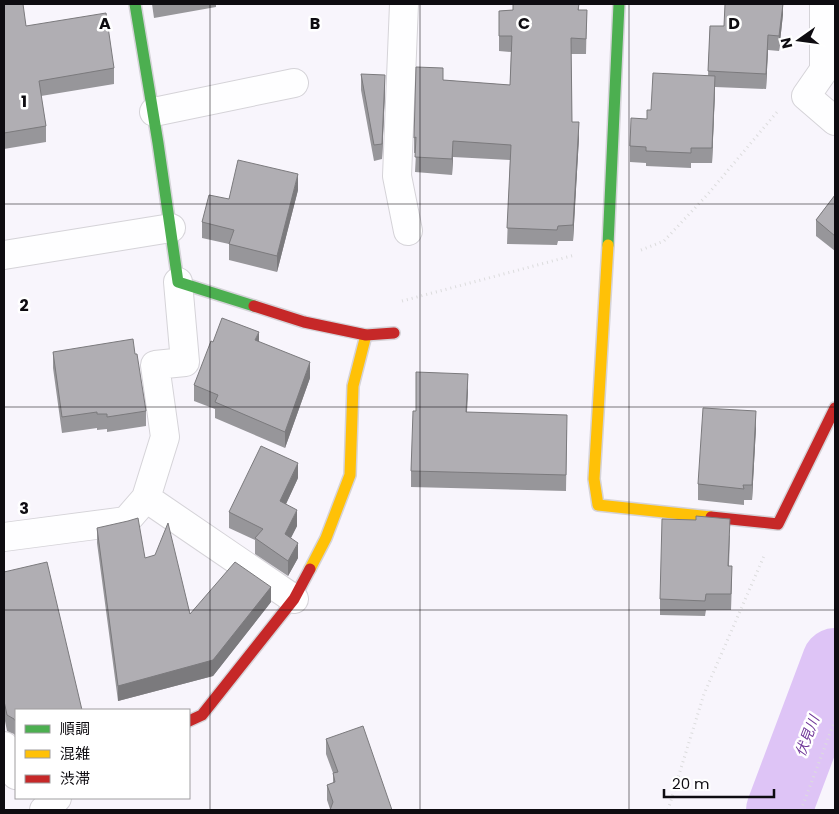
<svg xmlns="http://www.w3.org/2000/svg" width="839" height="814" font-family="Poppins,'Noto Sans JP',sans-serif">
<rect width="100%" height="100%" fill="#f8f5fc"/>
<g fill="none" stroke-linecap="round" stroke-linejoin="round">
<path stroke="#dec4f6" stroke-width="66" d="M779,810L835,661"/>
<defs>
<path id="street" d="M404,4L397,176L408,231
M824,4V70L806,96L835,121
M154,112L294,83
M4,255L171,228
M146,498L294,599
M4,537L126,521L146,498L165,437L155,365L185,362L178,282
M4,746L7,756L16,775
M44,810L57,798"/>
<path id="fast" d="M135,4L158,143L178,282L254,306
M608,245L619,4"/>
<path id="slow" d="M608,245L594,479L598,505L711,517
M310,569L326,538L350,475L353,386L366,335"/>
<path id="jam" d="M254,306L304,322L366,335L394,333
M711,517L778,524L835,408
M189,721L202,715L294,599L310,569"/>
</defs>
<use href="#street" stroke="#d5d3d8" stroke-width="30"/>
<use href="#fast" stroke="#d5d3d8" stroke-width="14"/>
<use href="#slow" stroke="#d5d3d8" stroke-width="14"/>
<use href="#jam" stroke="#d5d3d8" stroke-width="14"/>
<path stroke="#dcdcdd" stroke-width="3" stroke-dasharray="1 4" stroke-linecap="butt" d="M641,250L664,241L708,194L777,112
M402,301L575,255
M668,810L704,694L764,556
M801,810L835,720"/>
<use href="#street" stroke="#fefeff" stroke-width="28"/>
<use href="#fast" stroke="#4caf50" stroke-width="11"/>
<use href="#slow" stroke="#ffc107" stroke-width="11"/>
<use href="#jam" stroke="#c62828" stroke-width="11"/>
</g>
<path fill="#97969a" d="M4,4L26,26L114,68V84L41,96L46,126V142L4,149Z
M152,4H216V7L154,18Z
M579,4V10H587L586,54H571L572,122L579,137L573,241H558L557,245L507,244L510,160L453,157L452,175L415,172L416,153H414V138L443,80L510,85L511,52L499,51V11L513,10Z
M783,4V14L779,51L768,50L766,89L715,87L712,163H691V168L646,166V163L630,162V146L647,119L651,110L708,76L710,26H724Z
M361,74L385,90L382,159L374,161L361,90Z
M298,190L277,272L229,260V244L202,238V222L229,199Z
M835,195V251L816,236V220Z
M213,342H259L310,378L285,448L215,418V409L194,401V385Z
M53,352L146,411V426L107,432V429L97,430V428L62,433L53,368Z
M468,389L467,412L567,430L566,491L411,487V471L416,411Z
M756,427L752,500H744V505L698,500V484Z
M298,478L286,504L297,526L291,538L298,558L288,576L255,554V540L229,528V512Z
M97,528L145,558L190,614L271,602L213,676L118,701L97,543Z
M730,535L729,566L732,581L731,610H706L705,616L660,615V599Z
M4,572L16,710V737L14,734L7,731L4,716Z
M326,739L392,810L330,809L327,800V785L333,783V773L326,754Z"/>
<path fill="#7b7a7d" d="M783,4V14L779,51V36Z
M768,35V50L766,89V74Z
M385,75V90L382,159V144Z
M715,76V92L712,163V148Z
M579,122V137L573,241V225Z
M453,141V157L452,175V159Z
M298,174V190L277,272V256Z
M259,332V347L255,340Z
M310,362V378L285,448V432Z
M468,374V389L466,428V412Z
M756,411V427L752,500V485Z
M298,463V478L280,517V501Z
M297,510V526L285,549V534Z
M298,543V558L288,576V561Z
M271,587V602L213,676L118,701V686Z"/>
<path fill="#b0aeb3" stroke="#7b7a7d" d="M4,4H23L26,26L106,13L114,68L39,81L46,126L4,133Z
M513,4H579L578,10H587L586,39L571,38L572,122H579L573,225L558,226L557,230L507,228L511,145L453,141L452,159L415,157L416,137L414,138L416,67L443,68V80L510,85L512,36H499V11L513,10Z
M725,4H783L779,36L768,35L766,74L708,71L710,26H724Z
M653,73L715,76L712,148H691V153L646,151V147L630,146L631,118L647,119V110H651Z
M361,74L385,75L382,144L374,145Z
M238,160L298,174L277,256L229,244L234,230L202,222L209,195L229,199Z
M835,195V236L816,220Z
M222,318L259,332L255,340L310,362L285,432L215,402L218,395L194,385L211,341L213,342Z
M133,339L135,354H137L146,411L107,417V414H97V412L62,417L53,352Z
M416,372L468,374L466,412L567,415L566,475L411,471L413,411H416Z
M703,408L756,411L752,485H743L744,489L698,484Z
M261,446L298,463L280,501L297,510L285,534L298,543L288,561L255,538L263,529L229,512Z
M696,516L730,519L728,566H732L731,594H706L705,601L660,599L662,519L696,520Z
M138,518L145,558L155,555L168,523L190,614L235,562L271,587L213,660L118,686L97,528L128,521Z
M47,562L82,710H16V722L14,719L7,715L4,701V572Z
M363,726L392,810H330L333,802L327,785L335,782L333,773L338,772L326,739Z"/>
<path fill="none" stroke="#0e0c11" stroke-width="1" stroke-opacity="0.55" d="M210,4V810M420,4V810M629,4V810M4,204H835M4,407H835M4,610H835"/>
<g text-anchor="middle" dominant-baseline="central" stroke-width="5" stroke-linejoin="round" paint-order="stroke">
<g font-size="14" font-style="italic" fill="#703799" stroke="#fff">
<text transform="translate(807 736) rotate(-69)">伏見川</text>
</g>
</g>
<g font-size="16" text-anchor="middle" font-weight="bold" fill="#0e0c11" stroke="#fff" stroke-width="5" stroke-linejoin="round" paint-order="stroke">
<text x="105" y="29">A</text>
<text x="315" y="29">B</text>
<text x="524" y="29">C</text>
<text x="734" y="29">D</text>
<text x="24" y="107">1</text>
<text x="24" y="311">2</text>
<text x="24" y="514">3</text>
</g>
<rect width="839" height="814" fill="none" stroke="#0e0c11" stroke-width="10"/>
<rect x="15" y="709" width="175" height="90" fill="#ffffff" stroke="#9f9ea0"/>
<rect x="25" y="725" width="25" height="8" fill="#4caf50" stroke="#9f9ea0"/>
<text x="60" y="734" font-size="15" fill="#0e0c11">順調</text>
<rect x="25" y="750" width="25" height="8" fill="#ffc107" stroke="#9f9ea0"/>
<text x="60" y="759" font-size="15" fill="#0e0c11">混雑</text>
<rect x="25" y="775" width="25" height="8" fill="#c62828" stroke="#9f9ea0"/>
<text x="60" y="784" font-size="15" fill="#0e0c11">渋滞</text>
<g transform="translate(799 40) rotate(256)" stroke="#ffffff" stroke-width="4" paint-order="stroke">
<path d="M0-4L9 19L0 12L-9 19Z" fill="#0e0c11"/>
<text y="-8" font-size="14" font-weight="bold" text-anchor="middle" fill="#0e0c11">N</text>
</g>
<path d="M664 789v8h110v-8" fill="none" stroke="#0e0c11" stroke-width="2.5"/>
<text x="672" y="789" font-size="15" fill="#0e0c11" stroke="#ffffff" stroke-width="4" paint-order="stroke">20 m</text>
</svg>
